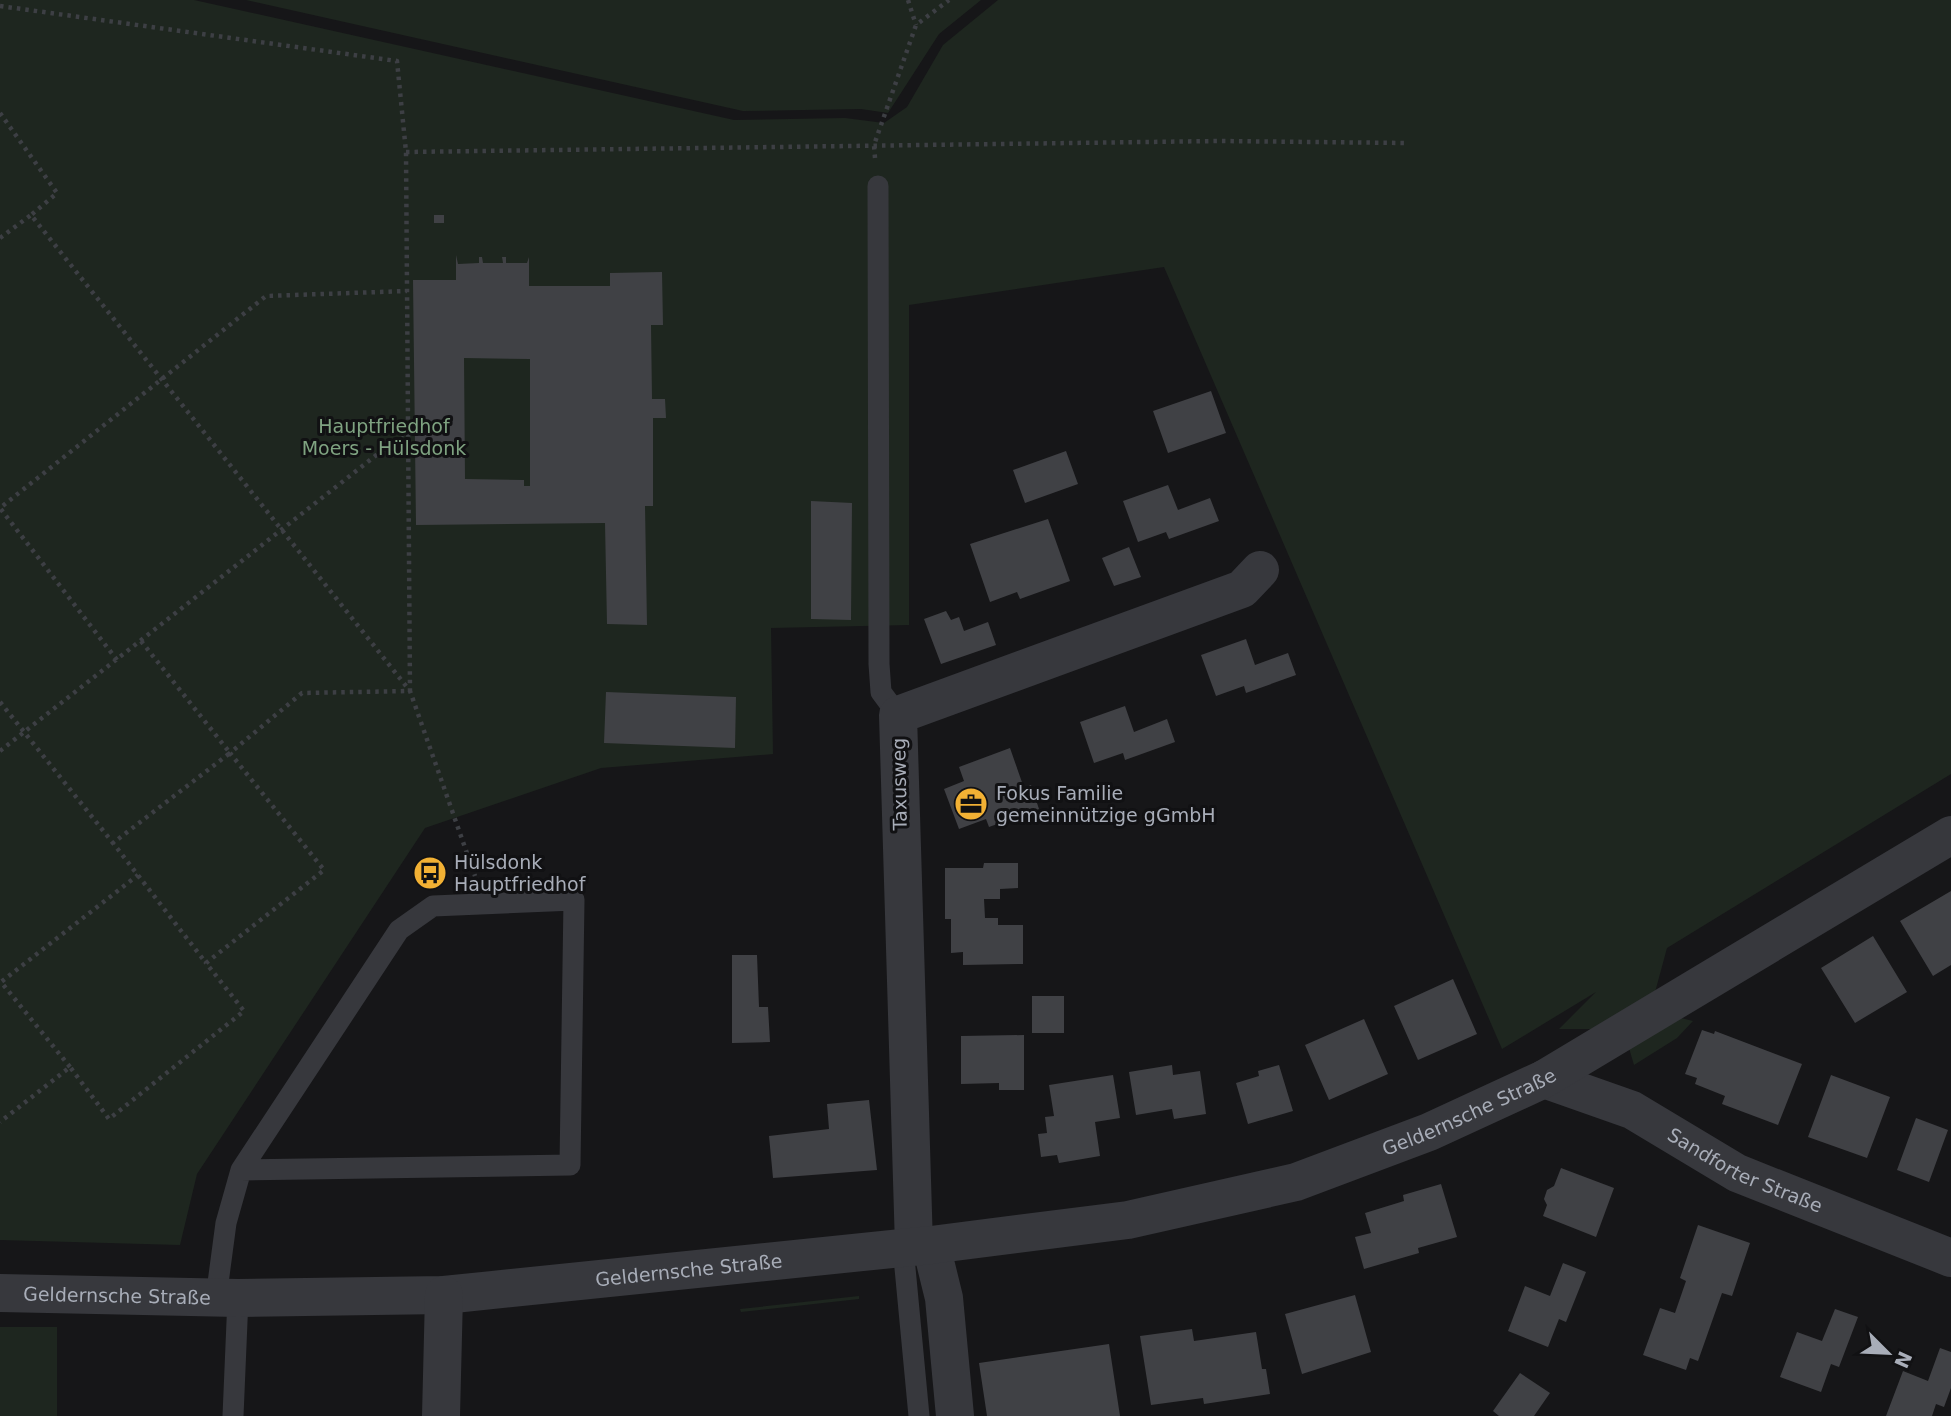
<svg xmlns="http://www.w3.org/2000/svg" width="1951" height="1416" font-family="'DejaVu Sans',sans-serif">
<rect width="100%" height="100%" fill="#161618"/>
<path fill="#1e261f" d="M0,0H194L734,120L845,118L884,123L907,107L943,45L998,0H1951V774L1667,948L1654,996L1594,1029H1559L1596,992L1502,1049L1164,267L909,305V625L771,628L773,754L601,768L425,828L197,1174L180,1245L0,1240Z
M246,0H981L939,34L888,113L861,109L743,111Z
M1669,1015L1693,1021L1677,1038L1634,1065L1629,1048Z
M859,1296V1299L741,1312L740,1309Z
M0,1327H57V1416H0Z"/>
<path fill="#404145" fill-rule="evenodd" d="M434,215H444V223H434Z
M456,255L458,264L479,263V257H482L483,263H503L502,257H506V263H527L529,257V286H610V273L662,272L663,325H651L652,399H665L666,418H653V506H645L647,625L607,624L605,523L416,525L413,280H456ZM464,358L530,359V486H524V480L465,479Z
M1211,391L1226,433L1168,453L1153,411Z
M1066,451L1078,484L1025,503L1013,470Z
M1168,485L1178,510L1210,498L1219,521L1169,539L1166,532L1138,542L1123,501Z
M811,501L852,503L851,620L811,619Z
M1048,519L1070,581L1020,599L1017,592L990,602L970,544Z
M1129,547L1141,577L1114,586L1102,558Z
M946,611L951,620L959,617L964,631L988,622L996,645L941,664L924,619Z
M1246,639L1255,665L1288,653L1296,675L1246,693L1244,686L1216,696L1201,655Z
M606,692L736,697L735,748L604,743Z
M1125,706L1134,732L1167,719L1175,742L1125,760L1123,753L1094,763L1080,722Z
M1010,748L1024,788L1031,785L1039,809L989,827L986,819L959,829L944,789L964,781L959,767Z
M984,863H1018V888L1000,889V899H984L985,918H998V925H1023V964L963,965V952L951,953V919H945V868H983Z
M1951,891V965L1933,976L1900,921Z
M1873,936L1907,992L1855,1023L1821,968Z
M732,955H757L759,1007H768L770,1042L732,1043Z
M1453,979L1477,1034L1418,1060L1394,1006Z
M1032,996H1064V1033H1032Z
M1364,1019L1388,1074L1329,1100L1305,1045Z
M1702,1030L1714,1034L1715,1031L1802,1064L1778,1125L1722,1104L1725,1096L1695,1084L1697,1078L1685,1074Z
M1024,1035V1090H999V1083L961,1084V1036Z
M1172,1065L1173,1075L1200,1071L1206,1114L1174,1119L1172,1109L1136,1115L1129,1072Z
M1279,1065L1293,1111L1248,1124L1236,1083L1259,1076L1258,1071Z
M1113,1075L1120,1118L1095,1122L1100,1156L1059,1163L1057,1155L1041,1157L1038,1134L1047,1133L1045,1117L1054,1116L1049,1085Z
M1831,1075L1890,1097L1867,1158L1808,1137Z
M869,1100L877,1170L773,1178L769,1136L829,1129L827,1104Z
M1916,1118L1948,1130L1929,1182L1897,1170Z
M1561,1168L1614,1188L1596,1237L1543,1216L1547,1205L1544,1199L1547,1190L1554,1186Z
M1441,1184L1457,1237L1418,1248L1419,1253L1364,1269L1355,1237L1371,1233L1365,1213L1404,1201L1403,1195Z
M1698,1225L1750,1243L1732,1296L1722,1293L1698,1361L1690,1358L1686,1370L1643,1355L1660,1308L1675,1313L1686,1281L1680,1278Z
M1563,1263L1586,1272L1566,1322L1559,1319L1548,1347L1508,1331L1525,1286L1550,1296Z
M1355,1295L1371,1352L1302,1374L1285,1314Z
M1835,1309L1858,1317L1839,1367L1831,1364L1821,1392L1780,1377L1797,1332L1822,1341Z
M1192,1329L1194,1341L1256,1332L1262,1369H1266L1270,1394L1204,1404L1203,1398L1151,1405L1140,1336Z
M1109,1344L1120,1416H987L979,1363Z
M1940,1348L1951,1352V1388L1944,1407L1936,1404L1932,1416H1886L1903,1371L1928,1381Z
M1520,1373L1550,1393L1534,1416H1499L1493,1411Z"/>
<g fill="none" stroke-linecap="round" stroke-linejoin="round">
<path stroke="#3d3f44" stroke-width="4.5" stroke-dasharray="3.5 5" stroke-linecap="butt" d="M908,0L916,25
M0,6L397,61L406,152L410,691L302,693L230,753L324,870L206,963L244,1011L109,1119L70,1067L0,1122
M0,113L57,193L31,215L410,691L475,876
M406,152L1219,141L1406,143
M875,158L874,145L916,25L949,0
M0,238L31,215
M141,641L230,753L113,843L206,963
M117,660L0,508L266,296L407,291
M0,702L113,843
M0,751L407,431
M70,1067L1,982L138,875"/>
<path stroke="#37383d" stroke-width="21" d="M878,186L879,664L881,692L898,715
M903,1247L919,1416
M216,1298L226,1223L241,1170L399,930L433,906L574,900L570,1165L241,1170
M233,1416L238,1298"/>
<g stroke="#37383d" stroke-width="38">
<path id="s1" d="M1544,1079L1632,1110L1737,1173L1951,1258"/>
<path d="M931,1245L944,1298L955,1416"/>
<path d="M914,1246L898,715L1242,589L1260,570"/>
<path id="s2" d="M0,1293L238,1298L444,1295L931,1245L1128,1220L1296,1182L1429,1132L1544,1079L1951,835"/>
<path d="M441,1416L444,1295"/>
</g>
</g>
<defs>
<symbol id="office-disc" viewBox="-11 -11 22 22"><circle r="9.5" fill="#f2b134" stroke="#111113"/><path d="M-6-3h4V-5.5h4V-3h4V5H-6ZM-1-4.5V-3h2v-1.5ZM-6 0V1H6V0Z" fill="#111"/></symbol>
<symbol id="bus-disc" viewBox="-11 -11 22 22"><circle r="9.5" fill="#f2b134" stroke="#111113"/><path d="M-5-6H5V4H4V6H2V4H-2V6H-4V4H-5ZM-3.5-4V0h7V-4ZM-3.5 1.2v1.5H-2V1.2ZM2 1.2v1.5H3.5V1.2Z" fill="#111"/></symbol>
</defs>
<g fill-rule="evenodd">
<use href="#office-disc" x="952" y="785" width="38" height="38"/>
<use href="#bus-disc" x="411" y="854" width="38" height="38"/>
</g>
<g text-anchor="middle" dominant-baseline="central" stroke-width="6" stroke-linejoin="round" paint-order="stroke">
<g font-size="19" fill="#7fa381" stroke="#111113">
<text x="384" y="426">Hauptfriedhof<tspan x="384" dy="22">Moers - Hülsdonk</tspan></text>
</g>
<g font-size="19" fill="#a8adb8" stroke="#111113">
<text transform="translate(899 784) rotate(-91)">Taxusweg</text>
<text stroke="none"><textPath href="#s2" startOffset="1491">Geldernsche Straße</textPath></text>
<text stroke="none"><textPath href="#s1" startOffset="222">Sandforter Straße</textPath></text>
<text stroke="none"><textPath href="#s2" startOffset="690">Geldernsche Straße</textPath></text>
<text stroke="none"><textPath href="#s2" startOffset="117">Geldernsche Straße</textPath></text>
</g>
<g font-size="19" fill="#a8adb8" stroke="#111113" text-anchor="start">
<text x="996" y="793">Fokus Familie<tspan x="996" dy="22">gemeinnützige gGmbH</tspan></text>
<text x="454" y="862">Hülsdonk<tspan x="454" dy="22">Hauptfriedhof</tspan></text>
</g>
</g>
<g transform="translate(1888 1353) rotate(114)" stroke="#111113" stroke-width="5" paint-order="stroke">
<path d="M0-5L12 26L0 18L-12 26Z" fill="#a8adb8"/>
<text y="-10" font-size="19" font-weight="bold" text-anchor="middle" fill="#a8adb8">N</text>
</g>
</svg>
